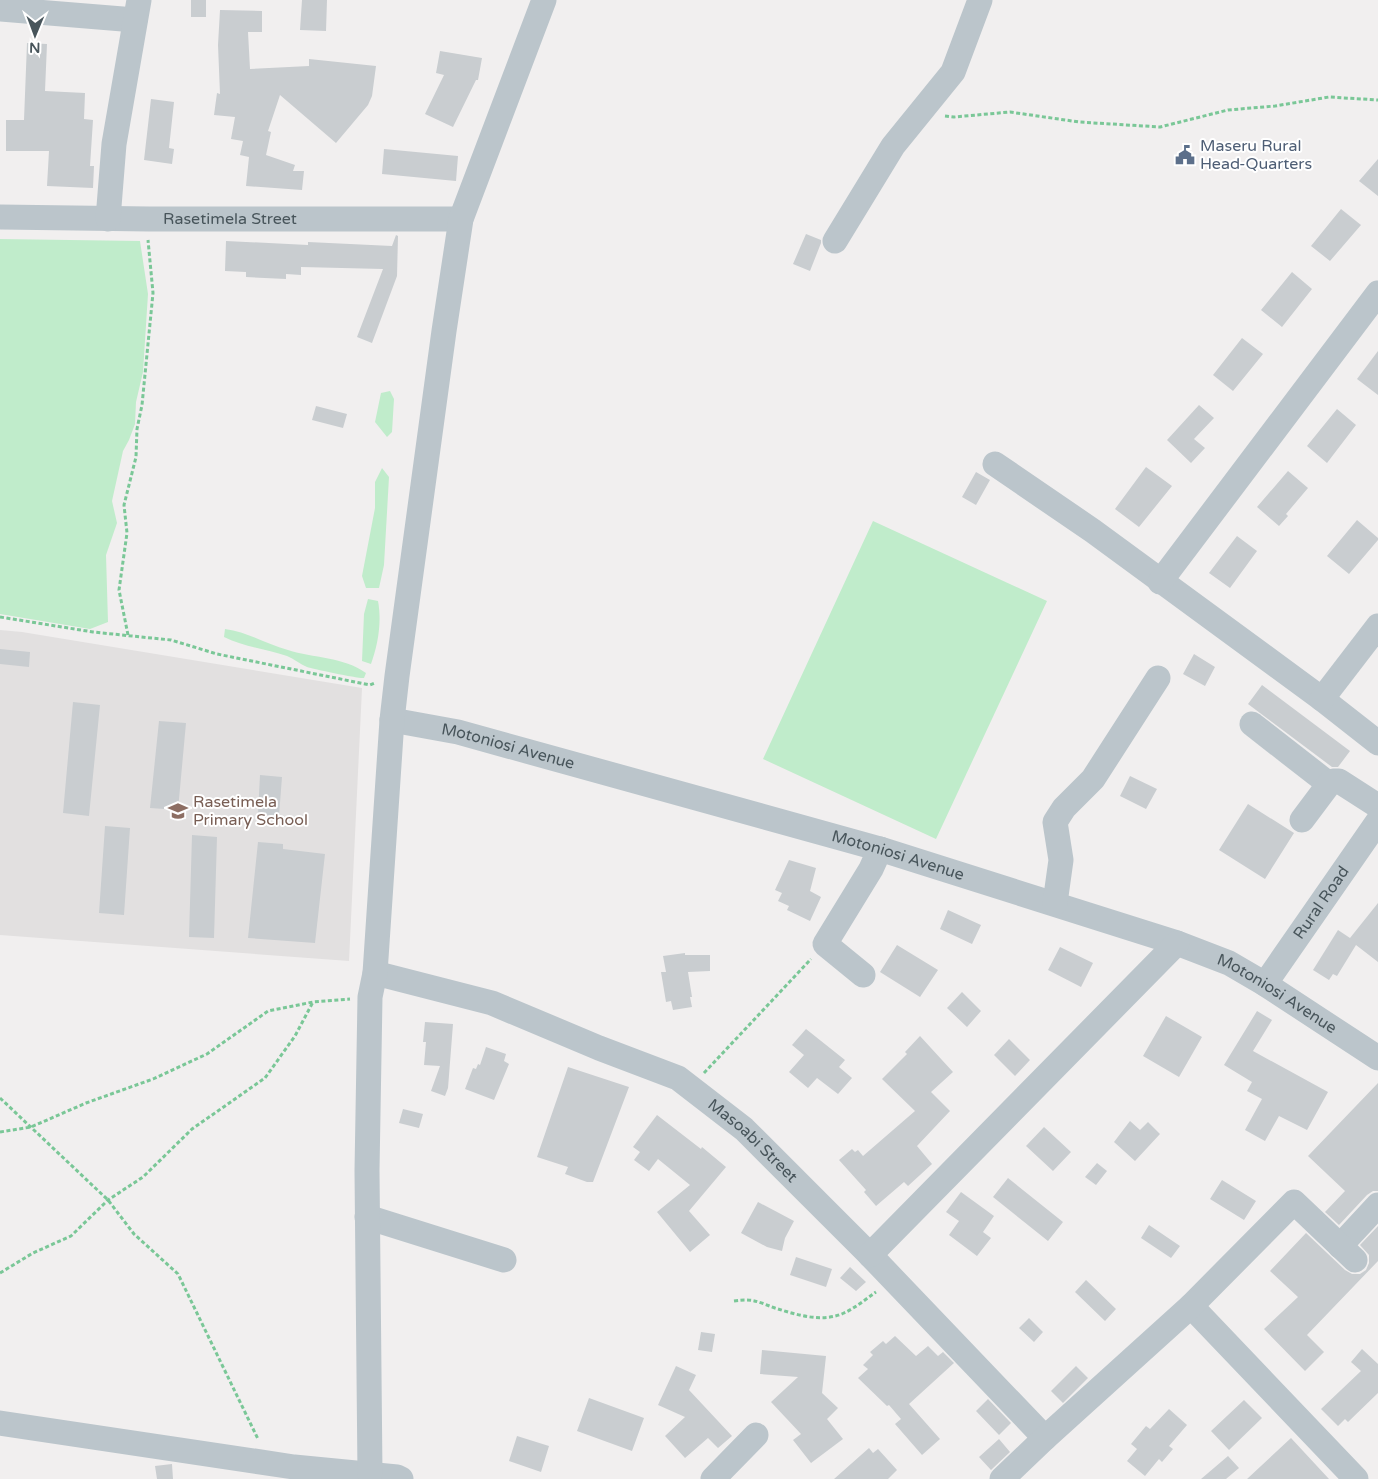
<svg xmlns="http://www.w3.org/2000/svg" width="1378" height="1479" font-family="'Varela Round',sans-serif">
<rect width="100%" height="100%" fill="#f1efef"/>
<path fill="#e2e0e0" d="M0,630L22,632L362,688L349,961L0,935Z"/>
<path fill="#c0eccb" d="M0,239L140,241L148,294L143,372L136,402L135,424L129,440L123,451L112,501L117,523L106,555L108,622L90,629L0,614Z
M390,391L394,399L392,432L387,437L375,422L381,393Z
M382,468L389,477L384,565L379,588H366L362,576L375,508V482Z
M873,521L1047,601L936,839L763,759Z
M368,599L378,601C382,622 378,644 371,664L362,661L364,614Z
M225,629C248,632 266,644 288,650C313,658 344,657 366,673L364,678C360,679 313,669 307,667C300,664 294,659 287,656C266,649 244,647 224,637Z"/>
<path fill="#c9cdd0" d="M191,0H206V17H191Z
M302,0H327L326,31L300,30Z
M220,10L262,11V32H248L250,69L309,66V59L376,66L372,96L368,105L336,143L280,95L268,131L271,132L266,155L295,165L293,171H304L302,190L246,186L249,157L240,155L243,141L231,139L235,117L214,115L217,93L220,94L218,45Z
M27,43L47,44L45,91L85,93L84,119L93,120L90,166H94L93,188L47,186L49,151H6V120H24Z
M440,51L482,58L478,80H476L453,127L425,114L444,75L436,73Z
M151,99L174,102L169,148L174,149L172,164L144,160Z
M384,149L458,156L456,181L382,174Z
M1378,159V196L1359,181Z
M1341,209L1361,225L1330,261L1311,246Z
M806,234L821,240V243L810,271L793,264Z
M396,235L398,236L397,276L372,343L357,337L383,269L301,267V275L286,274V279L246,277V272L225,271L226,241L308,245V242L392,246Z
M1292,272L1312,289L1282,327L1261,310Z
M1242,338L1263,354L1233,391L1213,375Z
M1378,351V395L1357,379Z
M1199,405L1214,418L1194,439L1205,448L1191,463L1167,440Z
M316,406L347,414L343,428L312,420Z
M1337,409L1356,425L1327,463L1307,446Z
M1146,467L1172,486L1139,527L1115,509Z
M1288,471L1308,488L1286,514L1288,516L1279,526L1257,507Z
M976,472L990,480L976,505L962,497Z
M1357,520L1378,538V540L1349,574L1327,556Z
M1237,536L1257,551L1230,588L1209,573Z
M0,649L30,652L29,667L0,664Z
M1194,654L1215,667L1205,686L1183,674Z
M1262,685L1350,751L1338,767H1332L1248,704Z
M73,702L100,705L89,816L63,813Z
M159,721L186,723L178,810L150,808Z
M260,775L282,777L279,816L258,814Z
M1130,776L1157,789L1146,809L1120,796Z
M1248,804L1294,833L1265,879L1219,850Z
M105,826L130,828L124,915L99,913Z
M192,835L217,837L214,938L189,937Z
M258,842L283,844V849L325,854L315,943L248,938Z
M789,860L816,868L810,891L821,897L810,921L787,910L789,906L778,901L782,893L775,890Z
M1378,903V962L1356,945L1337,976L1333,974L1329,980L1313,970L1338,930L1350,938Z
M948,910L981,925L972,944L940,929Z
M897,945L938,970L920,997L880,972Z
M1060,947L1093,963L1081,987L1048,970Z
M685,953V955H710V971L688,972L692,997H690L692,1007L673,1010L671,1001L666,1002L661,972H666L663,956Z
M962,992L981,1011L967,1027L947,1008Z
M1257,1011L1272,1020L1253,1051L1328,1092L1307,1130L1279,1116L1265,1141L1245,1130L1262,1099L1247,1091L1252,1082L1224,1065Z
M1166,1016L1202,1037L1179,1077L1143,1056Z
M425,1022L453,1024L448,1088L445,1096L431,1091L440,1066L424,1065L426,1042H423Z
M806,1029L845,1060L839,1067L852,1078L838,1094L817,1078L808,1088L789,1072L804,1055L792,1045Z
M920,1036L953,1072L931,1092L950,1111L917,1146L932,1164L908,1186L904,1182L876,1206L864,1192L866,1190L839,1160L852,1149L855,1152L858,1150L863,1156L915,1111L882,1079L907,1054L905,1052Z
M1009,1039L1030,1060L1015,1076L994,1055Z
M486,1047L506,1054L504,1061L509,1064L494,1100L465,1089L473,1068L476,1069L478,1064L480,1065Z
M568,1067L629,1087L593,1182H587L565,1174L568,1167L537,1157Z
M1378,1083V1191H1373L1367,1195L1339,1225L1325,1212L1345,1191L1308,1156Z
M403,1109L423,1114L419,1128L399,1123Z
M657,1115L701,1149L702,1147L726,1167L689,1211L710,1235L690,1252L657,1212L690,1185L658,1159L649,1171L634,1160L640,1152L633,1147Z
M1130,1121L1140,1130L1148,1122L1160,1134L1135,1161L1114,1142Z
M1044,1127L1071,1152L1053,1171L1026,1146Z
M1097,1163L1107,1171L1096,1185L1085,1177Z
M1008,1178L1063,1222L1048,1241L993,1197Z
M1222,1180L1256,1201L1244,1220L1210,1199Z
M961,1192L994,1216L983,1232L991,1238L977,1256L949,1235L959,1221L946,1212Z
M758,1202L794,1221L785,1238L782,1251L767,1247L741,1233Z
M1149,1225L1180,1246L1171,1258L1141,1238Z
M1378,1226V1261L1307,1335L1324,1352L1305,1371L1264,1329L1298,1297L1270,1271L1306,1233L1345,1270L1352,1274H1360L1366,1270L1369,1263V1255L1360,1245Z
M796,1257L832,1269L826,1287L790,1275Z
M850,1267L866,1282L856,1291L840,1278Z
M1086,1280L1116,1309L1105,1321L1075,1292Z
M1029,1318L1043,1332L1034,1342L1019,1328Z
M701,1332L715,1334L712,1352L698,1350Z
M895,1336L916,1356L928,1346L938,1356L943,1352L954,1363L909,1404L940,1439L922,1455L895,1424L901,1419L889,1405L887,1406L858,1378L868,1369L863,1365L873,1355L870,1352L883,1341L886,1344Z
M1362,1349L1378,1364V1393L1348,1422L1345,1419L1338,1426L1321,1409L1361,1371L1351,1362Z
M762,1350L826,1356L822,1393L838,1408L827,1419L843,1439L811,1463L793,1440L801,1434L771,1402L798,1377L760,1374Z
M676,1366L696,1375L689,1390L732,1436L718,1448L708,1438L685,1458L665,1436L685,1417L658,1405Z
M1076,1366L1088,1378L1063,1403L1051,1391Z
M589,1398L644,1418L632,1451L577,1431Z
M988,1399L1011,1423L999,1435L976,1411Z
M1244,1400L1262,1418L1229,1450L1211,1431Z
M1169,1409L1187,1425L1169,1446L1173,1449L1162,1462L1159,1459L1145,1476L1127,1461L1137,1449L1131,1444L1146,1426L1150,1429Z
M517,1436L549,1446L541,1472L509,1461Z
M1291,1438L1329,1479H1247Z
M999,1439L1010,1452L991,1470L979,1457Z
M869,1448L873,1453L878,1449L897,1470L888,1479H834Z
M1228,1456L1239,1468L1226,1479H1201Z
M172,1464L173,1479H157L155,1466Z"/>
<g fill="none" stroke-linecap="round" stroke-linejoin="round">
<path stroke="#7ac797" stroke-width="3" stroke-dasharray="4 2.5" stroke-linecap="butt" d="M945,116L954,117L1010,112L1079,122L1160,127L1228,110L1275,106L1329,97L1378,100
M0,617L93,632L171,640L217,654L370,685L375,683
M128,635L119,590L127,533L124,505L136,457L137,429L142,405L153,293L148,240
M704,1073L811,959
M0,1098L108,1200L134,1234L178,1274L258,1439
M0,1132L31,1127L86,1103L153,1079L207,1054L268,1011L313,1002L350,999
M0,1273L33,1253L71,1236L108,1200L143,1177L192,1129L265,1078L295,1036L313,1002
M734,1301C753,1298 758,1302 775,1308C797,1315 822,1323 844,1313C855,1308 866,1299 876,1292"/>
<g stroke="#bbc5cb" stroke-width="25">
<path d="M0,9L135,20"/>
<path id="s1" d="M0,217L149,219H461"/>
<path d="M108,219L114,144L139,0"/>
<path d="M835,241L893,146L953,72L980,0"/>
<path d="M995,464L1093,531L1322,699L1378,743"/>
<path d="M1160,582L1378,293"/>
<path d="M1322,699L1378,626"/>
<path id="s2" d="M392,720L458,732L880,849L1177,943L1229,963L1265,984L1378,1058"/>
<path d="M1252,724L1329,784"/>
<path d="M1302,820L1329,784L1333,781H1339L1378,806"/>
<path d="M1055,903L1061,860L1055,822L1064,808L1093,779L1158,678"/>
<path id="s3" d="M375,973L492,1003L599,1048L678,1078L744,1129L870,1255L1045,1438"/>
<path d="M863,975L825,944L871,869L880,849"/>
<path id="s4" d="M1265,984L1378,821"/>
<path d="M367,1217L504,1260"/>
<path d="M1340,1246L1378,1205"/>
<path d="M870,1255L1177,943"/>
<path d="M1191,1306L1356,1479"/>
<path d="M0,1423L294,1467L397,1477L401,1479"/>
<path d="M370,1474L367,1171L370,997L375,973L392,720L397,676L444,331L461,219L544,0"/>
<path d="M713,1479L756,1435"/>
<path d="M1002,1479L1045,1438L1191,1306L1294,1202L1355,1260"/>
</g>
</g>
<defs>
<symbol id="civic-bare" viewBox="-9 -9 18 18"><path d="M-.6-6.5H3V-4.5H.6V-3L4-1V1h2V6H-6V1h2V-1L-.6-3ZM-1.2 2.5V6h2.4V2.5Z" fill="#5c6f8a" stroke="#fff" stroke-width="2.5" paint-order="stroke"/></symbol>
<symbol id="school-bare" viewBox="-9 -9 18 18"><path d="M0-5L7-2L0 1L-7-2ZM-4 1L0 2.5L4 1V4Q0 6-4 4Z" fill="#8d6e63" stroke="#fff" stroke-width="2.5" paint-order="stroke"/></symbol>
</defs>
<g fill-rule="evenodd">
<use href="#civic-bare" x="1171" y="141" width="28" height="28"/>
<use href="#school-bare" x="164" y="797" width="28" height="28"/>
</g>
<g text-anchor="middle" dominant-baseline="central" stroke-width="4" stroke-linejoin="round" paint-order="stroke">
<g font-size="16" fill="#4e5e75" stroke="#fff" text-anchor="start">
<text x="1200" y="146">Maseru Rural<tspan x="1200" dy="18">Head-Quarters</tspan></text>
</g>
<g font-size="16" fill="#48555b" stroke="#fff">
<text stroke="none"><textPath href="#s1" startOffset="230">Rasetimela Street</textPath></text>
<text stroke="none"><textPath href="#s2" startOffset="119">Motoniosi Avenue</textPath></text>
<text stroke="none"><textPath href="#s2" startOffset="524">Motoniosi Avenue</textPath></text>
<text stroke="none"><textPath href="#s4" startOffset="99">Rural Road</textPath></text>
<text stroke="none"><textPath href="#s2" startOffset="929">Motoniosi Avenue</textPath></text>
<text stroke="none"><textPath href="#s3" startOffset="419">Masoabi Street</textPath></text>
</g>
<g font-size="16" fill="#785e54" stroke="#fff" text-anchor="start">
<text x="193" y="802">Rasetimela<tspan x="193" dy="18">Primary School</tspan></text>
</g>
</g>
<g transform="translate(35 35) rotate(181)" stroke="#ffffff" stroke-width="4" paint-order="stroke">
<path d="M0-4L9 19L0 12L-9 19Z" fill="#48555b"/>
<text y="-8" font-size="14" font-weight="bold" text-anchor="middle" fill="#48555b">N</text>
</g>
</svg>
